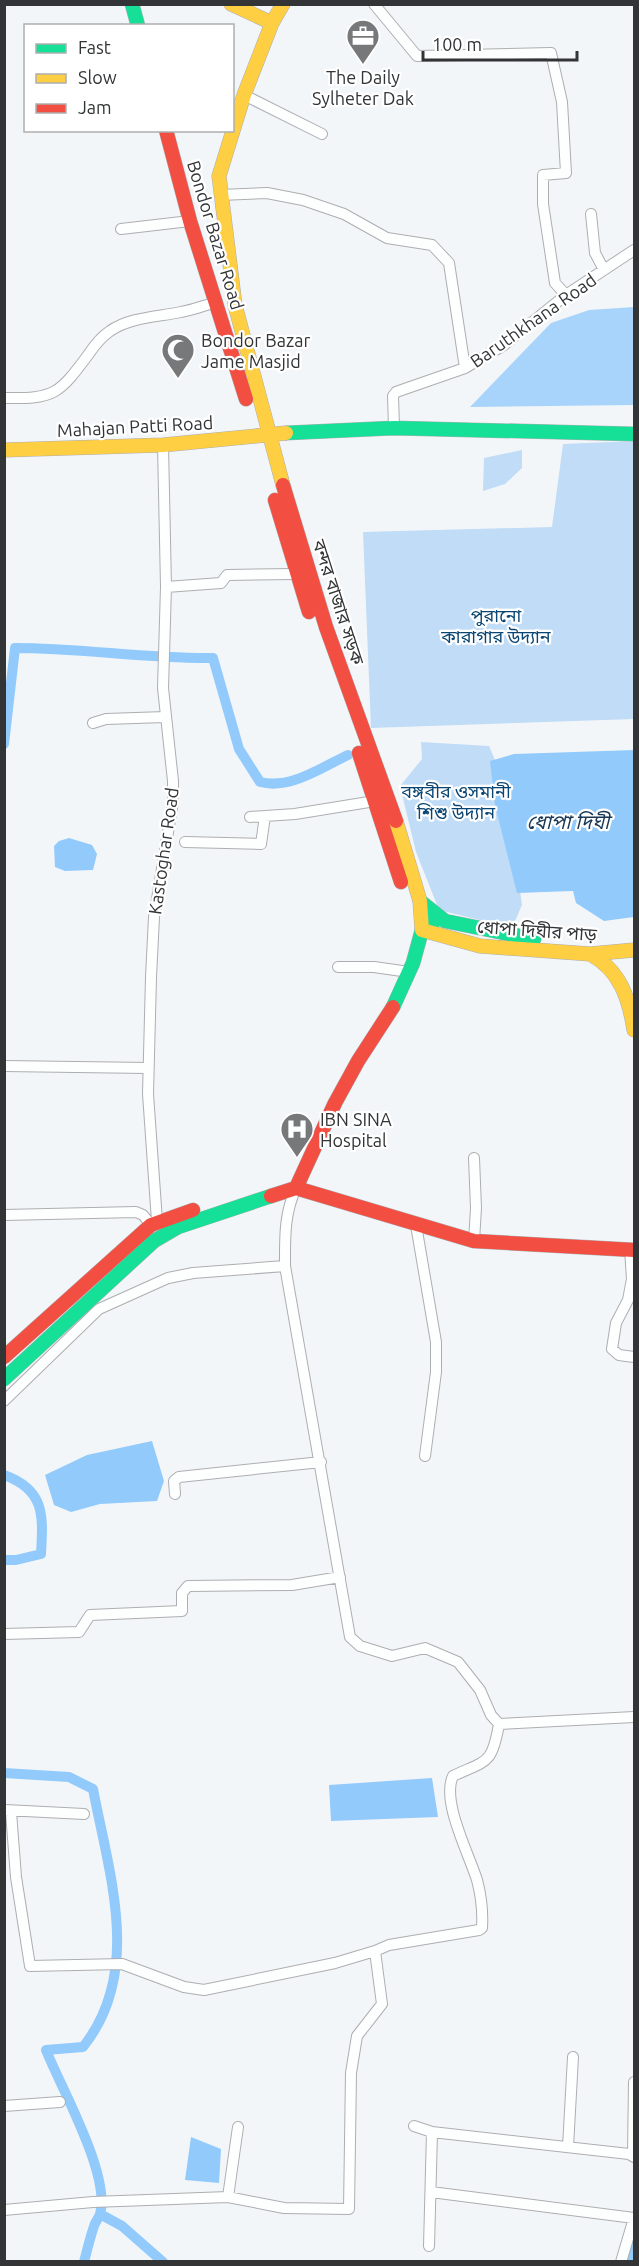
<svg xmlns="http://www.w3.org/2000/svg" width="639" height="2266" font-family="Ubuntu,'Noto Sans Bengali',sans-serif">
<rect width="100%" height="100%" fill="#f3f6f9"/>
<path fill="#c0dcf7" d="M634,441V719L371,728L363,532L552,527L563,444Z
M522,450V468L505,484L483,491L484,458Z
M421,742L489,746L505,783L522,905L512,928L439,910L416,852L400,786L422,759Z"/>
<path fill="#a8d4fc" d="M634,307V405L470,407L551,323L589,310Z"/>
<path fill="#92cafc" d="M634,750V917L604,921L576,903L573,891L517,893L495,805L490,761L514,754Z
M69,838L92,845L97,854L93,870L65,871L55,867L54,846L59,841Z
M152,1441L164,1481L157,1501L100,1504L71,1512L54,1505L45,1475L87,1455Z
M432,1778L438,1817L331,1821L329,1785Z
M191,2137L221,2149L219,2183L185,2180Z"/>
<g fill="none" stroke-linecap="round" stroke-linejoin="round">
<path stroke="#92cafc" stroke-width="10" d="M4,744L15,648C82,648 147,659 213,658L239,749L260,782C290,790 322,767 348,755
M4,1475C46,1490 43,1517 41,1554L16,1560H4
M4,1773L69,1777L93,1789C109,1874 143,1972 83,2047L46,2050C61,2088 111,2175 100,2214C99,2218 95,2222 94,2226C90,2238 87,2250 84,2262
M100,2214L122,2226L163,2262
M627,2262L634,2242"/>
<defs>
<path id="street" d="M374,4L417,56L551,53L562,102L566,173L543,175V204L555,283L566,295
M244,95L322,134
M220,195L267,193L303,200L344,214L387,238L432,245L449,263L465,368
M591,214L595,253L604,270
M121,229L190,221
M4,398C55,399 59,394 88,355C94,346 101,337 110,331C130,317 158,317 181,312C193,310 205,305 217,302
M394,428L393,396L396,392L465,368L504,345L566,295L634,250
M166,587L221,583L227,575L295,574
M93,723L106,719L165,717
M250,817L295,814L375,801
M185,842L261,844L265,816
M338,967H374L409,972
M4,1066L148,1068
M474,1158L476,1208L474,1241
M296,1188C284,1214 285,1238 285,1266L350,1637L360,1646L392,1656L425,1648L458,1662L480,1690L491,1715L499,1724L634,1717
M4,1215L136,1212L143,1215L151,1225
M157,1221L148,1094L151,977L154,917L173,802V781L163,688L166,587L163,445
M416,1225L436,1342V1372L425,1456
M630,1249L632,1279L628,1300L616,1323L612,1349L619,1355L634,1357
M4,1401L99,1309L168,1278L193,1273L285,1266
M175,1494L174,1481L179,1477L321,1462
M4,1634L79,1632L90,1615L182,1611V1593L188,1586L292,1585L340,1577
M5,1810L84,1814
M11,1812L16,1877L30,1966L122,1964L184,1987L204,1990L335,1963L375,1951
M4,2106L60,2102
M414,2126L432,2132L629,2154L634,2157
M568,2147L573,2057
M633,2156L634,2082
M431,2192L634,2218
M228,2197L238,2127
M4,2210L93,2202L228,2197L284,2208L349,2209L351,2073L357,2036L382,2004L375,1951L389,1945L479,1930L482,1928C483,1912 481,1895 477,1880C469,1854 441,1801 453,1776C487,1760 492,1765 499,1724
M429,2246L432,2132
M621,2262L634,2218"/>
<path id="fast" d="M132,4L138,26
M286,433L394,428L634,434
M420,901L445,921L534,939
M393,1007L413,963L422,930L433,923
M4,1379L154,1241L178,1227L271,1196"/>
<path id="slow" d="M231,4L272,23L244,95L219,176L235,305L283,485
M272,23L283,4
M4,450L163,445L286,433
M396,821L420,901L422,930
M422,930L480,946L590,954C620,970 629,998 634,1030
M590,954L634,950"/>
<path id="jam" d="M166,130L190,221L246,399
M283,485L326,627L396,821
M275,500L309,612
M359,753L401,882
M296,1188L335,1103L358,1061L393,1007
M271,1196L296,1188L474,1241L634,1250
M4,1357L151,1225L193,1210"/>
</defs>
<use href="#street" stroke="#adaeb1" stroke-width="12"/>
<use href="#fast" stroke="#adaeb1" stroke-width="15"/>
<use href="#slow" stroke="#adaeb1" stroke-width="15"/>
<use href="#jam" stroke="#adaeb1" stroke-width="15"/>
<use href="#street" stroke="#fdfefe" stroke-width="10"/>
<use href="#fast" stroke="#16e098" stroke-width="14"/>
<use href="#slow" stroke="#ffcf43" stroke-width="14"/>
<use href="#jam" stroke="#f24e42" stroke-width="14"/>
</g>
<defs>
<symbol id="office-pin" viewBox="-11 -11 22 30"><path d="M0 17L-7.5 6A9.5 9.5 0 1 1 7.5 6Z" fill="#76787a" stroke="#fff"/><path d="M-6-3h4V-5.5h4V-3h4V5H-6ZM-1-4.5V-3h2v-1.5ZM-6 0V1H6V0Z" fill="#fff"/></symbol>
<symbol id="mosque-pin" viewBox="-11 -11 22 30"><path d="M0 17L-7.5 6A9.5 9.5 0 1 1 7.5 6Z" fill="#76787a" stroke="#fff"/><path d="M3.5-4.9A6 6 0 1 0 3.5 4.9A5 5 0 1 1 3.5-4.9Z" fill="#fff"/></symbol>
<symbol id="hospital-pin" viewBox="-11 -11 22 30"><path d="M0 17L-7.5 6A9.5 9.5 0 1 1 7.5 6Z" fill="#76787a" stroke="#fff"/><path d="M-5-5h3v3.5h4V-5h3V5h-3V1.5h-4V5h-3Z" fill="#fff"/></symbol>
</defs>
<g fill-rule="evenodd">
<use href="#office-pin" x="344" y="17" width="38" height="52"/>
<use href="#mosque-pin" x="159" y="331" width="38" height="52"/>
<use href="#hospital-pin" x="278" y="1110" width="38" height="52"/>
</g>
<g text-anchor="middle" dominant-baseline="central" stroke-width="4.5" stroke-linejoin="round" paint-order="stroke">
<g font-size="18" fill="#323436" stroke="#fff" text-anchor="start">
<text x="363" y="77" text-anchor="middle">The Daily<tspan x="363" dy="21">Sylheter Dak</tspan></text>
<text x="201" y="340">Bondor Bazar<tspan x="201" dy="21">Jame Masjid</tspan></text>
<text x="320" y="1119">IBN SINA<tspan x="320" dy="21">Hospital</tspan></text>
</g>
<g font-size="18" fill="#323436" stroke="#fff">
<text transform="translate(216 235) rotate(73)">Bondor Bazar Road</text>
<text transform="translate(533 320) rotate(-35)">Baruthkhana Road</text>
<text transform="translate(135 426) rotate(-3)">Mahajan Patti Road</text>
<text transform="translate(339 602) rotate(72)">বন্দর বাজার সড়ক</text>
<text transform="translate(163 851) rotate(-82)">Kastoghar Road</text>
<text transform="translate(537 930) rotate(4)">ধোপা দিঘীর পাড়</text>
</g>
<g font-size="18" fill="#094572" stroke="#fff">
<text x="496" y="615">পুরানো<tspan x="496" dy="21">কারাগার উদ্যান</tspan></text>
<text x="456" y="791">বঙ্গবীর ওসমানী<tspan x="456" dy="21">শিশু উদ্যান</tspan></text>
</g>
<g font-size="20" font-style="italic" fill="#183855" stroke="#fff">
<text x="568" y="821">ধোপা দিঘী</text>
</g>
</g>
<rect width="639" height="2266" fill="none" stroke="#323436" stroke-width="12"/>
<rect x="24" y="24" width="210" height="108" fill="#ffffff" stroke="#adaeaf" stroke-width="1.5"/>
<rect x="36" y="44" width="30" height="9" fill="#16e098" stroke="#adaeaf" stroke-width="1.5"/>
<text x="78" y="54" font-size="18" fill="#323436">Fast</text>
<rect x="36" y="74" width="30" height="9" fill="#ffcf43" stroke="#adaeaf" stroke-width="1.5"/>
<text x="78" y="84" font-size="18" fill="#323436">Slow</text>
<rect x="36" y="104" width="30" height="9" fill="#f24e42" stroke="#adaeaf" stroke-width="1.5"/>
<text x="78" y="114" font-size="18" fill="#323436">Jam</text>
<path d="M423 51v9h154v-9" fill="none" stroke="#323436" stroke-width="3"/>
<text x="432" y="51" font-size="18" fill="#323436" stroke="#ffffff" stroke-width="4.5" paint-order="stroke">100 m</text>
</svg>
